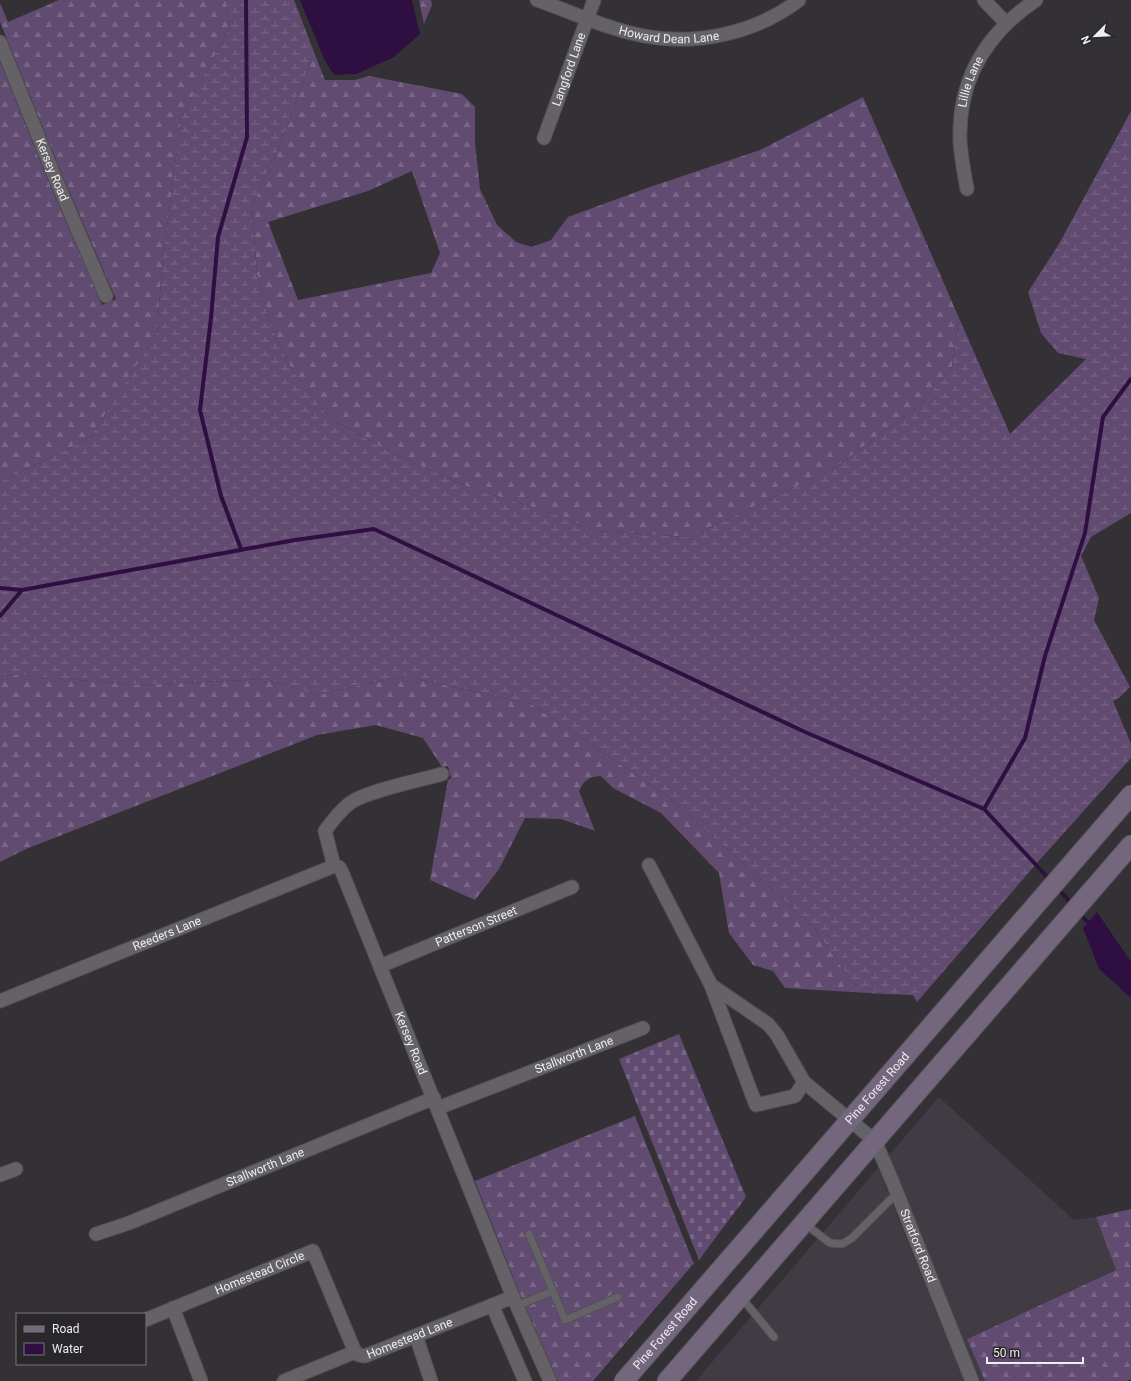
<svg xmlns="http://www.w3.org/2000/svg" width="1131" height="1381" font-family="Roboto,sans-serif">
<defs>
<pattern id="forest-firs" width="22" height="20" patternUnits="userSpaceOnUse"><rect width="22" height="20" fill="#624b71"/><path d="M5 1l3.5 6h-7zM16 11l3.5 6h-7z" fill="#796586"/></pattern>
<pattern id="wetland-marsh" width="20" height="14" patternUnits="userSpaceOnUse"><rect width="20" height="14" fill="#624b71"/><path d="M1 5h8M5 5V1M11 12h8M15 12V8" fill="none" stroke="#796586"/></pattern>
<pattern id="cemetery-stones" width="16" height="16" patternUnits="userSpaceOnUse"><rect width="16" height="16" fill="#624b71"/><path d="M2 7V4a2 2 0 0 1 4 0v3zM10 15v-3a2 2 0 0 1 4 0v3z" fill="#796586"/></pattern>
</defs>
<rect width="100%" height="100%" fill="#333135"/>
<path fill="#413b44" d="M939,1097L1074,1220L1096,1217L1116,1270L967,1339L985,1381H980L889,1155Z
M878,1168L964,1381H696Z"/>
<path fill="url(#forest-firs)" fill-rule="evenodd" d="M59,0H226L229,29L181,118L162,267L157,333L90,438L0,482V62L47,178L102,305L116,299L61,172L0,22V3L8,22Z
M419,0H431L432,5L424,24Z
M314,52L325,80H355L369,76L462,94L475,107V143L480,189L497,225L516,242L532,247L551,240L568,217L647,188L760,150L863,97L959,318L952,367L920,405L833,469L690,537L595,531L555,514L468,487L390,452L331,419L292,370L270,324L257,274L252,206L279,148ZM412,171L440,253L431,273L298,300L268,222L368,191Z
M18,675L140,685L266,679L317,695L404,676L531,704L670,798L812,925L854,984L885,994L785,988L773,971L753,965L729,933L719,873L661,813L613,788L601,776C590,776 583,781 579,791L595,831L561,819L525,818L499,869L475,900L430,880L448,780L451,778L448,766L442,767L423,738L376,725L317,735L26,849L0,862V676Z
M635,1116L693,1262H695L593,1381H558L520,1294L475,1181Z
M1131,1209V1379L1127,1381H985L967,1339L1116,1270L1096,1217Z"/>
<path fill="url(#wetland-marsh)" d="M226,0H294L314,52L279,148L252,206L257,274L270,324L292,370L331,419L390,452L468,487L555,514L595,531L690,537L833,469L920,405L952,367L959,318L1010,434L1086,359L1058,353L1041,333L1028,292L1059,244L1131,111V513L1091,537L1081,556L1099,598L1094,620L1130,687L1119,698L1113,701L1131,744V758L1037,863L917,1002L913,995L885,994L854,984L812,925L670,798L531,704L404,676L317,695L266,679L140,685L18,675L0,676V482L90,438L157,333L162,267L181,118L229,29Z"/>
<path fill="url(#cemetery-stones)" d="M679,1034L746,1197L699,1260L619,1059Z"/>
<path fill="#2f0f41" d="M300,0H412L420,34L394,57L356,74L334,75L325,61Z
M1097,912L1131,962V998L1099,969L1083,928Z"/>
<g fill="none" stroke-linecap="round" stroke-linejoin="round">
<path stroke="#2f0f41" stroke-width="4" d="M241,549L221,496L200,410L211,318L218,237L247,137L246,0
M0,588L22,590L295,540L374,529L805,732L984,809L1050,880
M0,616L22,590
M984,809L1025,738L1045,656L1085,533L1103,417L1131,379
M1057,888L1073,905
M1078,912L1091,926"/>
<defs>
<path id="service" d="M804,1223L830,1243L842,1244L852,1238L897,1193
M529,1234L565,1320L618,1297
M741,1297L774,1337
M517,1306L552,1291"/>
<g id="minor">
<path id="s1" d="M537,0C572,12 607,29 644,36C697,46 756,33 799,0"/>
<path d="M984,0L1006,23"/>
<path id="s2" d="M0,42L54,175L106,296"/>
<path id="s3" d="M544,138L594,0"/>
<path id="s4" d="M967,189C964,173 961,157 960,141C958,79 987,33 1036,0"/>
<path id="s5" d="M442,774C421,780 366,791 350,803C340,811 332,821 325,831L334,866L339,867L342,872L513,1297L550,1381"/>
<path id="s6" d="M649,865L711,985L768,1024L777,1035L804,1082L875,1141L893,1183L972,1381"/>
<path id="s7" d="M380,966L572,887"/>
<path d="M711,985L756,1105L795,1096L804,1082"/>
<path id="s8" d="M0,1001L334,866"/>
<path id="s9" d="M438,1108L643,1028"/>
<path d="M0,1175L16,1169"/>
<path id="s10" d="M96,1234L129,1223L434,1098"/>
<path d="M492,1305L525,1381"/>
<path d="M173,1308L201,1381"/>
<path id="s11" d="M145,1320L313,1251L355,1352L359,1355L365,1356L513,1297"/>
<path d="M416,1336L431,1381"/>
<path d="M284,1381L355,1352"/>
</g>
<g id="secondary">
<path id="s12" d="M624,1381L1131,795"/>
<path d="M667,1381L1131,845"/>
</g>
</defs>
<use href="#service" stroke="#525053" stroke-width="9"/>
<use href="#minor" stroke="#525053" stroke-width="15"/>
<use href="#secondary" stroke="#525053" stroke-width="21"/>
<use href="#service" stroke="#646266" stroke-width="7"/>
<use href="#minor" stroke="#646266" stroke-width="13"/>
<use href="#secondary" stroke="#74677d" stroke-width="19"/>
</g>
<g text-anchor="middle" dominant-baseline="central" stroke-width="3" stroke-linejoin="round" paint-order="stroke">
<g font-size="12" fill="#eeedef" stroke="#29272b">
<text stroke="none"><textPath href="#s1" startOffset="138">Howard Dean Lane</textPath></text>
<text stroke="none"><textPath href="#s3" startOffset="73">Langford Lane</textPath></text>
<text stroke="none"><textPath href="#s4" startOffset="109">Lillie Lane</textPath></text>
<text stroke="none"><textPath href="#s2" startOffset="138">Kersey Road</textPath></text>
<text stroke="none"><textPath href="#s7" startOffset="104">Patterson Street</textPath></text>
<text stroke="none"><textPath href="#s8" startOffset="180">Reeders Lane</textPath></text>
<text stroke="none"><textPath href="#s5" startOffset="366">Kersey Road</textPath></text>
<text stroke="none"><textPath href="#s9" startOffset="146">Stallworth Lane</textPath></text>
<text stroke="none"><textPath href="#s12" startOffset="387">Pine Forest Road</textPath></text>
<text stroke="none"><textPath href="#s10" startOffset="182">Stallworth Lane</textPath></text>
<text stroke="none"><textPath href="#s6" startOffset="478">Stratford Road</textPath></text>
<text stroke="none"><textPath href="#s11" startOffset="124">Homestead Circle</textPath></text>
<text stroke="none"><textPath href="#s12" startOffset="63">Pine Forest Road</textPath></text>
<text stroke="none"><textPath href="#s11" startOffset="350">Homestead Lane</textPath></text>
</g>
</g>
<rect x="16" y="1313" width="130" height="52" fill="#29272b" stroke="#787679"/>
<rect x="24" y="1326" width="20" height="6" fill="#74677d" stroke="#787679"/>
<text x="52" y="1333" font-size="12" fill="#eeedef">Road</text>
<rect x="24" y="1343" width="20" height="12" fill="#2f0f41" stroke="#787679"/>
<text x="52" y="1353" font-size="12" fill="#eeedef">Water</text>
<g transform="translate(1095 36) rotate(246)" stroke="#29272b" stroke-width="3" paint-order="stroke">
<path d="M0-3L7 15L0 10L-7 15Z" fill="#eeedef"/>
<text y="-6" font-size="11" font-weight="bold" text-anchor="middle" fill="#eeedef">N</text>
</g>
<path d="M987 1357v6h96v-6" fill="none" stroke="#eeedef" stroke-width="2"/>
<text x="993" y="1357" font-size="12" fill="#eeedef" stroke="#29272b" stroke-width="3" paint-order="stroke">50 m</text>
</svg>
